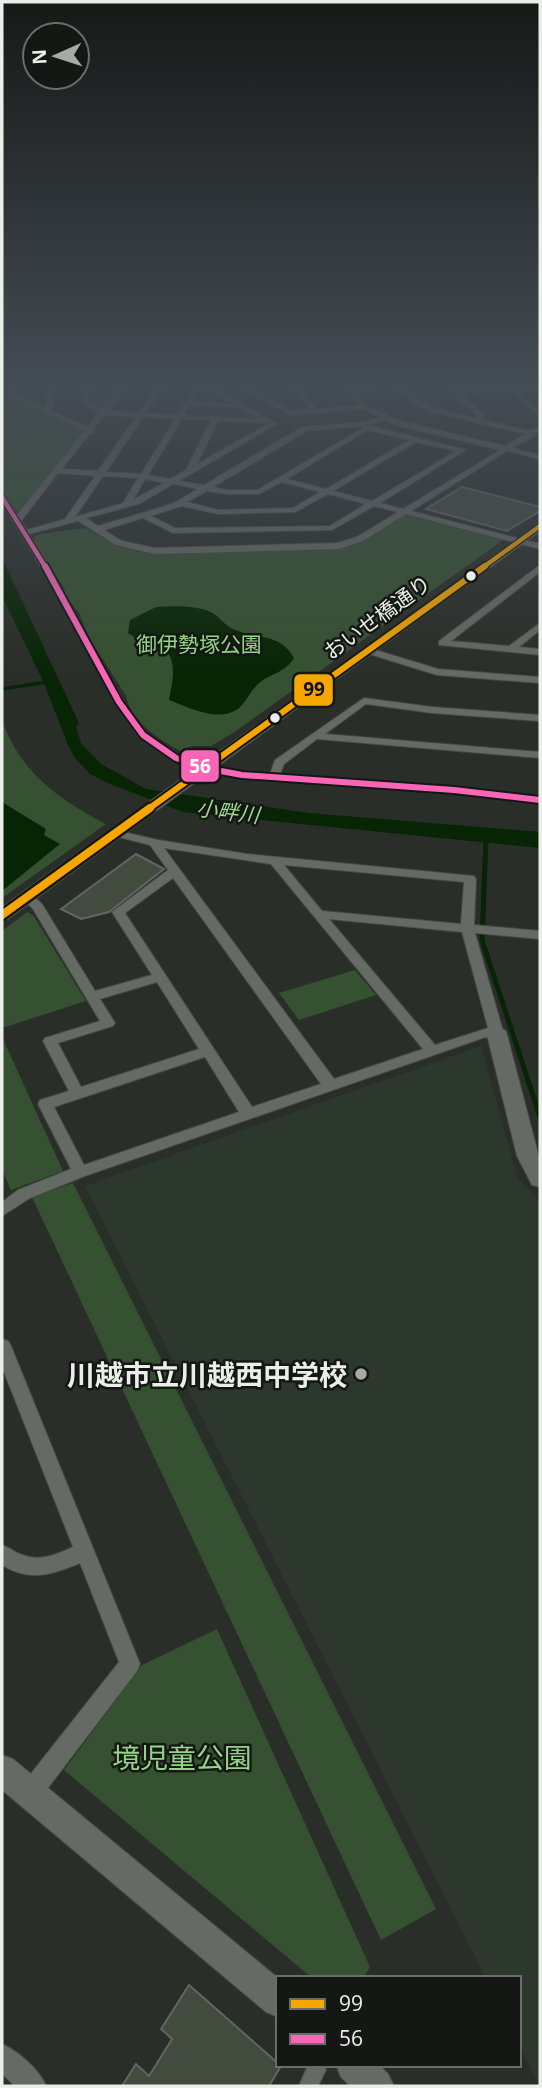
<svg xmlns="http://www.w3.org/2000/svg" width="542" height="2088" font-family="'Open Sans','Noto Sans JP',sans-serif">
<rect width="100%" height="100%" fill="#2a2e29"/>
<path fill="#2d382c" d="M481,1046L517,1177L540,1202V2086L519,2045V1978H486L85,1186Z"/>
<path fill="#365131" d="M105,382H123L103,409L88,403L92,393H99Z
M8,397L85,431L20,515L2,491V399Z
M405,515L503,540L233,733L211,746H192L180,751C158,738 132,723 126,696L87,634L80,614L67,598L62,585L34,542L35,536L40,534L85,528L120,547L144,553L329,550L369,538Z
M2,720C21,773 58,799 106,824L2,898Z
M27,912L33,915L86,1001L2,1028V931Z
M355,970L376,995L299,1020L279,993Z
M2,1037L63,1171L11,1190L2,1170Z
M73,1183L436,1909L381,1940L32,1197Z
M217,1629L370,1967L363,1978H312L64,1770L142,1665Z"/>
<path fill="#072504" d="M2,558L79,723L76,727L81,743L101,764L146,789L309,813L540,832V848L183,812L110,784L90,774L75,758L68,745L43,681L2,596Z
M156,607C173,606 195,605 211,612C219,616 224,625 233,629C257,640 280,632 294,658C285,673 271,673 259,683C251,690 246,702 238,709C218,723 188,707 169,700C173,679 180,652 154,643C144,639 137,640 128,633L130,620Z
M2,802L46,829L44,835L60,844L2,891Z"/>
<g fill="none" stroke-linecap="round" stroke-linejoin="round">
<path stroke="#072504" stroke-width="3.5" d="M2,689L47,682"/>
<path stroke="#072504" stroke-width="5" d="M486,839L482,940L540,1117"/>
</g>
<path fill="#414c3f" stroke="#626662" stroke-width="2" d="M462,487L540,507V511L507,531L426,509Z
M136,854L164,869L109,912L81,919L61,909Z
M189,1985L281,2066L269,2086H122L136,2064L149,2076L172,2039L161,2029Z"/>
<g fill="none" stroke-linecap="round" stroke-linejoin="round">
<defs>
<path id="pedestrian" d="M308,2065H324L326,2070L318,2086H299Z"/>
<path id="minor" d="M10,382H16L15,394L45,408L48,382H54L52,411L88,427L99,412L82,403L83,382H89L88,402L102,409L123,382H130L108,411L139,413L161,382H167L146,413L177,415L196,385H211L210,382H216L219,391L277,424L179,481L204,485L302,427L363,422L381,417L364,409L290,415L243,390L240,382H246L248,388L291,411L310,409L288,382H295L317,409L360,405L341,382H348L351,386L399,382C419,406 444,411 474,418L477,416L441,382H448L459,392L505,387L504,385L507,383L512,386L540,383V387L516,390L540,411V416L509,390L463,395L484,415L481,419L530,431L540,426C539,437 523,441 512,448L540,455V459L507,451L411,511L540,544V549L406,514L363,541L338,549L155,554L116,545L78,521L29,534L55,576L124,702L147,733L180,756L207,765L242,772L270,774L275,760L364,698L432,707L540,715V721L432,713L366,704L325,734L540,752V758L317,739L284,764L280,774L454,787L540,797V803L454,793L242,778L201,770L172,760L139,737L114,702L47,576L2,503V495H5L17,515L84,431L9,396ZM394,385L412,402L429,411L525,434L505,446L400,421L367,406L354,389ZM200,388L212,389L214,393L232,404L192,402ZM189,406L238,407L258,419L184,415ZM105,415L136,417L98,471L62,469L90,433H94L93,429ZM143,417L175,419L141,474L106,472ZM182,419L211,420L186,470L170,479L148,475ZM386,420L395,425L500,450L403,509L380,503L466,450L368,425ZM218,421L265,423L268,424L197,464ZM361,426L363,428L257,490H227L213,487L307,431ZM368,430L409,440L326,489L287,479ZM416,442L456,451L372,501L333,491ZM58,473L95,476L65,519L27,530L21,521ZM103,476L138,478L123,503L75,517ZM145,479L164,483L133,500ZM281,482L320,492L293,508L218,510L187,502L207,491L227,494H259ZM173,484L198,489L172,504L98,526L86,518L139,504ZM328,494L366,504L330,526L175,528L151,516L182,506L218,514L295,512ZM374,506L398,512L357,537L337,543L155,548L122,541L104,530L143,518L173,533L332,530Z
M540,565V572L451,641L509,646L540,623V630L519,647L540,649V655L439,645V641Z
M369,648L438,669L540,677V683L437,675L366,653L364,651Z
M115,830L158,840L247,854L474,876L476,879L474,925L540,931V939L475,933L503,1031L501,1034L483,1038L85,1176L30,1198L2,1216V1202L18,1190L71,1169L38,1104L40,1100L69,1091L43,1041L45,1038L100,1021L33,909L21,897L23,894H31L42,904L95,991L152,975L112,912L168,870L150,845L111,835V831ZM164,848L271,864L423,1049L334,1079ZM284,865L464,882L461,924L322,911ZM173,878L321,1084L252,1107L125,913ZM329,919L462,932L488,1028L435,1045ZM157,982L199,1049L81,1087L58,1043L113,1026L115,1023L100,999ZM205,1057L239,1112L84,1165L54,1107Z
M2,1339L8,1341L11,1346L140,1664L137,1671L38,1801L30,1804L22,1801L19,1793L22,1785L119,1662L80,1563C52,1575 29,1582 2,1565V1545C9,1547 15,1553 23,1555C40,1562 58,1554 73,1547L2,1367Z
M2,2044C18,2051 40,2070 46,2086H15L2,2074Z"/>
<path id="tertiary" d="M540,523V531L8,919L2,920V907Z
M496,1025L506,1031L540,1161V1187L532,1185L517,1156L486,1031Z
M2,1755L13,1759L278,1978V2017L266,2012L2,1790Z
M336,2065H379L388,2074L394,2086H350L341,2077Z"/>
</defs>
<use href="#pedestrian" stroke="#464946" stroke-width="2"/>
<use href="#minor" stroke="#464946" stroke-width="2"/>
<use href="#tertiary" stroke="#464946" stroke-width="2"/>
<use href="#pedestrian" fill="#666a65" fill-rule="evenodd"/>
<use href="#minor" fill="#666a65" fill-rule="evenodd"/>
<use href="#tertiary" fill="#666a65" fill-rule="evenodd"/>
<defs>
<path id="bus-1-far2" d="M482,568L540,526"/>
<path id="bus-1-far1" d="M147,810L485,566"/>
<path id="bus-1" d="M2,915L150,808"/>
<path id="bus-2-far1" d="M2,497L46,568"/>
<path id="bus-2" d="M45,566L119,702L143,735L176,758L205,768L242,775L454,790L540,800"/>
</defs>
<use href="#bus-1-far2" stroke="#141713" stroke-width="7"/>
<use href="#bus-1-far1" stroke="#141713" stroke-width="10"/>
<use href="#bus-1" stroke="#141713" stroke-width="13"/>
<use href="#bus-2-far1" stroke="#141713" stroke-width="7"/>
<use href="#bus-2" stroke="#141713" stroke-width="10"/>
<use href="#bus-1-far2" stroke="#f7a600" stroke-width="4.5"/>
<use href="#bus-1-far1" stroke="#f7a600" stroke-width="6"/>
<use href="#bus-1" stroke="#f7a600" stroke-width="8"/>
<use href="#bus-2-far1" stroke="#fa66b7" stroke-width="4.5"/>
<use href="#bus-2" stroke="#fa66b7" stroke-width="6"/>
</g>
<linearGradient id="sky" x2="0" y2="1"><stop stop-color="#171917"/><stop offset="0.57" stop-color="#444c54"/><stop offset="1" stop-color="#444c54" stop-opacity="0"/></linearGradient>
<rect width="542" height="674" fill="url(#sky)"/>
<g fill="#eaefe9" stroke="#141713" stroke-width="2.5">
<circle cx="471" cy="576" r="6"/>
<circle cx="275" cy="718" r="6"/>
</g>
<circle fill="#a7aba6" stroke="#141713" stroke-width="2.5" cx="361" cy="1374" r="7"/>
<g text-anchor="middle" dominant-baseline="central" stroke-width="5" stroke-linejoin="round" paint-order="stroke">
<g font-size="21" fill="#eaefe9" stroke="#141713">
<text transform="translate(377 617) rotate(-36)">おいせ橋通り</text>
</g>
<g font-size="21" fill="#93d486" stroke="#141713">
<text x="199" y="644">御伊勢塚公園</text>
</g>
<g font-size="21" font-style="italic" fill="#99da8c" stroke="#141713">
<text transform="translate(228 811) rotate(7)">小畔川</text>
</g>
<g font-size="28" font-weight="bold" fill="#eaefe9" stroke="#141713" text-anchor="end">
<text x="347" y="1374">川越市立川越西中学校</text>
</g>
<g font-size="28" fill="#93d486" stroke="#141713">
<text x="182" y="1757">境児童公園</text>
</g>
</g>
<g stroke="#141713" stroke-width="2.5">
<rect x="293" y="673" width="41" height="34" rx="7" fill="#f7a600"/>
<rect x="180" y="749" width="40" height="34" rx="7" fill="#fa66b7"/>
</g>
<g font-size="19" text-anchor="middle" font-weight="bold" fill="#fff">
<text x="200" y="773">56</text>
</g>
<g font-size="19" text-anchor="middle" font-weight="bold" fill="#111">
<text x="314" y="696">99</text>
</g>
<rect width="542" height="2088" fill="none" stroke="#eaefe9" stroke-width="7"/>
<rect x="276" y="1976" width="245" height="91" fill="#141713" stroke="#6a6d69" stroke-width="2"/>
<rect x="290" y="1999" width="35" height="10" fill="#f7a600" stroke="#6a6d69" stroke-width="2"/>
<text x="339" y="2011" font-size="21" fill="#eaefe9">99</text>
<rect x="290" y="2034" width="35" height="10" fill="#fa66b7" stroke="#6a6d69" stroke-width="2"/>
<text x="339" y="2046" font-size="21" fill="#eaefe9">56</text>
<g transform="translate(56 56) rotate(267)"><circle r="33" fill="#141713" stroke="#6a6d69" stroke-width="2"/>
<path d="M0-5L12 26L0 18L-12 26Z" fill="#a7aba6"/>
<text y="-10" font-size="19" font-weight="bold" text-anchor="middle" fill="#eaefe9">N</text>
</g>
</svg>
